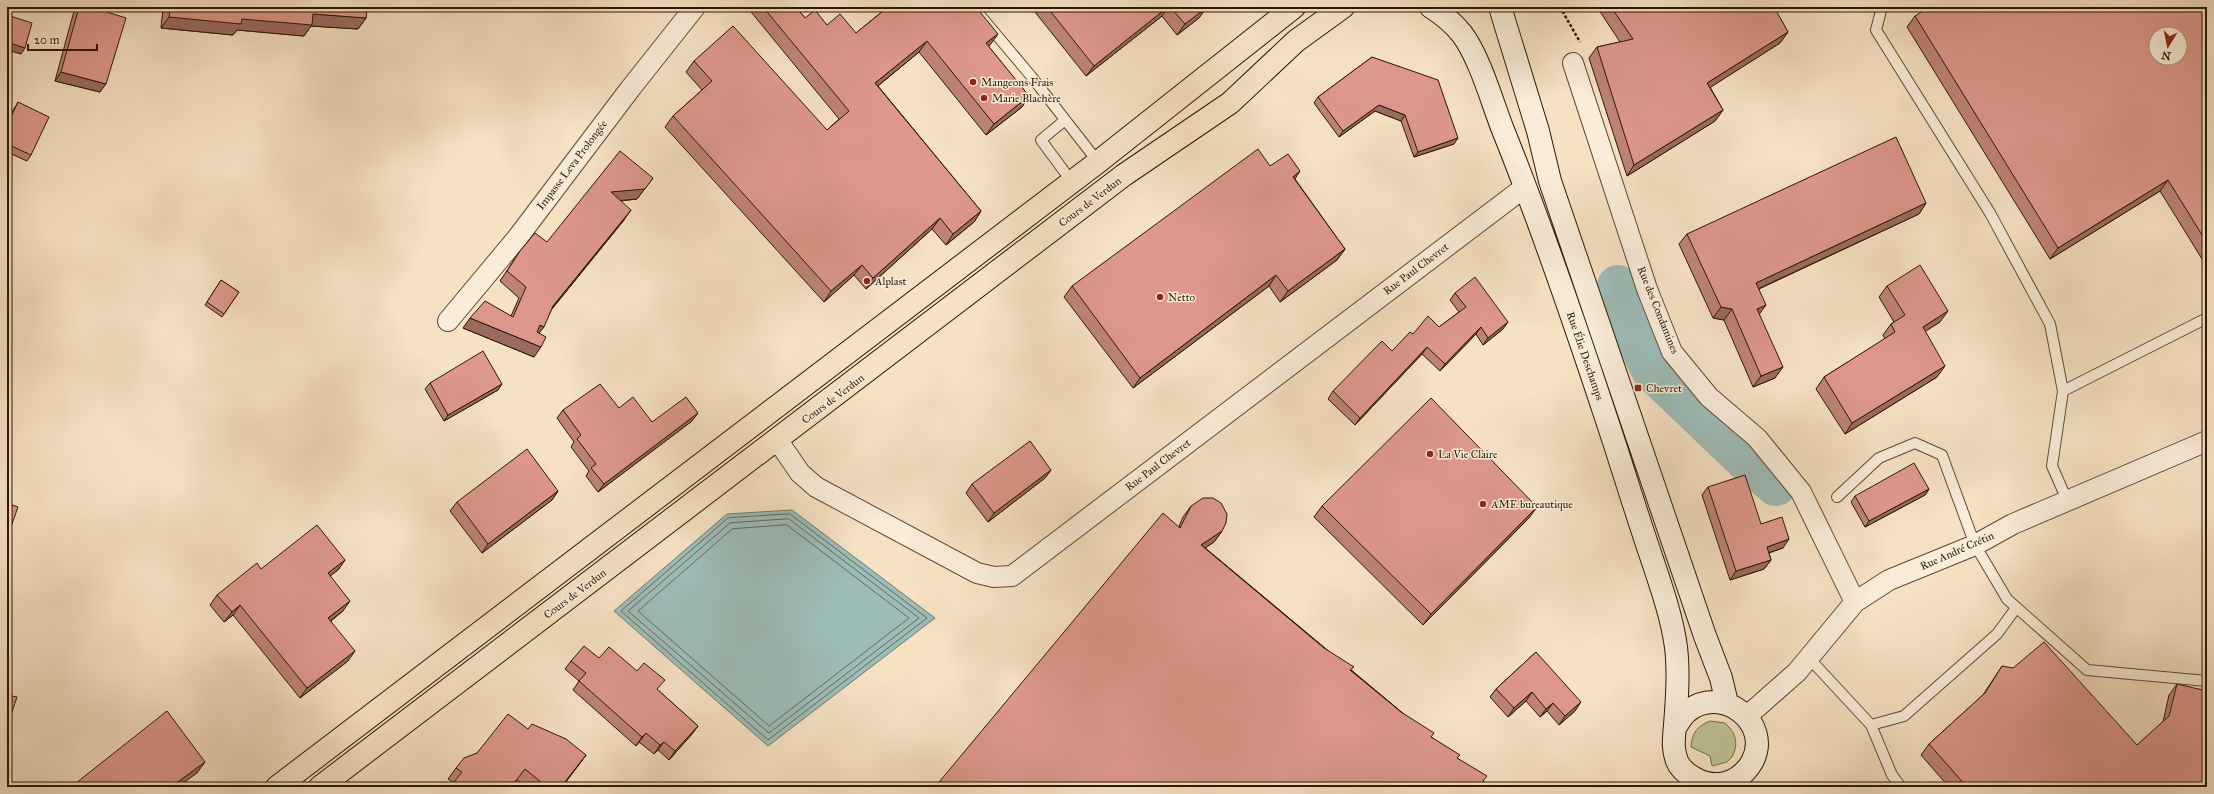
<svg xmlns="http://www.w3.org/2000/svg" width="2214" height="794" font-family="'IM FELL Great Primer',serif">
<rect width="100%" height="100%" fill="#f6e1c3"/>
<filter id="stains"><feTurbulence type="fractalNoise" baseFrequency=".005" numOctaves="4"/><feColorMatrix values="0 0 0 0 .2 0 0 0 0 .09 0 0 0 0 .02 0 0 0 .5 -.17"/></filter>
<radialGradient id="worn" r=".72"><stop offset=".6" stop-color="#630" stop-opacity="0"/><stop offset="1" stop-color="#630" stop-opacity=".3"/></radialGradient>
<path fill="#bdc293" stroke="#746d4a" d="M1710,721L1725,723C1736,733 1739,743 1732,757L1727,762L1712,766L1710,756L1691,747C1692,733 1697,726 1710,721Z"/>
<path fill="#9dbcb8" stroke="#6f7a6e" d="M792,510L935,618L768,746L614,611L727,514Z"/>
<g fill="none" stroke-linecap="round" stroke-linejoin="round">
<path stroke="#646a5c" stroke-width="1" d="M790,514L927,618L768,740L621,611L728,518Z
M789,519L919,618L769,733L628,611L730,523Z
M787,525L909,618L769,726L638,611L732,529Z"/>
<path stroke="#9dbcb8" stroke-width="42" d="M1618,286L1634,333L1652,370L1747,461L1776,485"/>
<defs>
<path id="service" d="M973,7L1031,76L1098,162
M1882,7L1876,30L1990,213L2050,324L2063,391L2052,466L2067,500
M1065,120L1041,140L1072,182
M2063,391L2207,318
M1837,497L1879,458L1915,443L1942,455L1975,545L2007,599L2087,670L2207,681
M1808,657L1871,725L1892,775L1901,787
M1871,725L1904,716L1997,634L2016,608"/>
<path id="minor" d="M1573,63L1647,289L1672,352L1709,397L1757,438L1801,492L1855,602
M448,321L518,237L630,89L695,7
M778,441L800,473L816,487L977,573L994,577L1012,576L1521,190L1526,188
M1746,717L1797,672L1855,602L1889,580L1975,545L2013,524L2207,441"/>
<path id="secondary" d="M1431,7C1442,14 1454,24 1462,34C1480,58 1492,102 1503,130C1545,234 1581,341 1616,448C1628,486 1640,524 1653,562C1662,589 1672,618 1676,647C1679,672 1677,699 1675,725C1674,738 1672,748 1677,761C1680,769 1687,774 1694,778C1715,790 1739,784 1752,762C1773,723 1722,684 1688,711C1682,715 1679,722 1675,728
M1500,7L1538,131L1550,181L1705,636L1721,678L1727,703"/>
<path id="primary" d="M277,787L1098,162L1294,7
M320,787L1124,175L1230,103L1296,41L1343,7"/>
</defs>
<use href="#service" stroke="#5e4a31" stroke-width="12"/>
<use href="#minor" stroke="#5e4a31" stroke-width="22"/>
<use href="#secondary" stroke="#2b1800" stroke-width="24"/>
<use href="#primary" stroke="#2b1800" stroke-width="24"/>
<path stroke="#2b1800" stroke-width="2.5" stroke-dasharray="3 2" stroke-linecap="butt" d="M1560,7L1580,42"/>
<use href="#service" stroke="#f9ecd8" stroke-width="10"/>
<use href="#minor" stroke="#f9ecd8" stroke-width="20"/>
<use href="#secondary" stroke="#f9ecd8" stroke-width="22"/>
<use href="#primary" stroke="#f6e1c3" stroke-width="22"/>
</g>
<path fill="#be8278" stroke="#2b1800" d="M77,7H95L107,12L100,92L55,81L74,11Z
M163,7H367L366,18L358,29L311,26L304,36L237,30L233,35L161,28Z
M747,7H796L805,18L856,33L884,10L882,7H976L990,45L988,46L1029,96L1022,107L986,135L919,52L878,86L981,211L974,222L946,245L932,229L866,289L854,275L824,302L665,127L673,116L702,90L686,72L694,61L827,130L839,119Z
M1031,7H1205L1206,8L1199,18L1177,35L1162,16L1086,76Z
M1597,7H1781L1776,11L1788,32L1780,43L1710,87L1723,110L1715,121L1627,176L1589,58L1597,47L1620,42Z
M2207,7V267L2160,191L2050,259L1907,27L1915,16Z
M1372,57L1454,144L1414,157L1401,121L1375,111L1339,137L1314,103L1318,97Z
M18,102L31,155L27,161L7,152V112L11,114Z
M1270,166L1295,179L1345,249L1337,260L1280,302L1269,286L1133,388L1064,297L1072,286Z
M653,178L637,199L621,201L624,220L552,309L539,333L534,357L463,328L511,316L519,298L500,281L520,251L547,242Z
M1926,203L1919,214L1759,289V314L1775,378L1753,387L1724,320L1713,318L1679,244L1687,234Z
M221,280L239,292L222,317L205,305Z
M1887,286L1940,322L1925,331L1937,377L1845,434L1816,389L1824,377L1885,339L1883,335L1891,324L1894,322L1879,297Z
M1455,293L1503,329L1483,345L1476,334L1440,371L1422,354L1355,425L1328,399L1333,391L1392,351L1413,334L1439,327L1459,312L1450,300Z
M430,383L498,390L444,421L425,389Z
M619,408L652,422L692,421L598,492L586,476L589,471L571,447L574,442L557,418L563,410Z
M1051,470L1045,478L988,522L966,493L972,484Z
M1708,487L1761,524L1783,548L1769,553L1771,560L1764,569L1730,580L1702,495Z
M1929,489L1925,495L1865,527L1851,502L1855,496Z
M558,491L552,500L482,553L450,511L457,502Z
M1191,506L1222,531L1214,542L1205,548L1431,737L1457,758L1484,781L1179,526L1183,517Z
M1322,506L1529,518L1423,625L1314,517Z
M345,560L338,570L330,576L343,611L331,621L348,661L300,698L233,615L224,622L210,605L217,595L261,569Z
M1536,652L1575,711L1559,725L1547,711L1540,717L1526,701L1508,717L1490,697L1496,689Z
M599,658L658,690L698,726L692,734L669,760L658,750L654,754L639,742L636,746L573,690L579,681L565,669L571,661Z
M2002,666L2137,745L2163,722L2169,695L2177,684L2207,787H1949L1921,755L1929,744L1983,695Z
M528,729L586,755L562,787H526L517,780L512,787H450L454,783L448,779L456,768L477,753Z"/>
<path fill="#9b6a61" stroke="#2b1800" d="M1168,7L1162,16L1086,76L1094,66Z
M1772,7H1781L1765,17Z
M1206,8L1199,18L1177,35L1185,24Z
M313,14L366,18L358,29L311,26L304,36L237,30L233,35L161,28L169,17L242,19Z
M1788,32L1780,43L1700,94L1707,83Z
M998,34L990,45L978,54L986,43Z
M927,41L919,52L868,94L875,83Z
M7,42L25,48L21,54L7,50Z
M61,72L106,84L100,92L55,81Z
M1029,96L1022,107L986,135L994,124Z
M1379,105L1405,115L1401,121L1375,111L1339,137L1343,131Z
M1723,110L1715,121L1627,176L1634,165Z
M1458,138L1454,144L1414,157L1418,152Z
M1300,171L1293,182V177Z
M653,178L637,199L604,202L611,192Z
M2168,180L2160,191L2050,259L2058,248Z
M1926,203L1919,214L1749,293L1756,283Z
M631,210L624,220L546,316L553,306Z
M981,211L974,222L946,245L953,234Z
M940,218L932,229L866,289L873,278Z
M1345,249L1337,260L1280,302L1288,291Z
M862,265L854,275L824,302L831,291Z
M1276,275L1269,286L1133,388L1140,378Z
M1766,305L1758,316L1757,309Z
M1721,307L1732,309L1724,320L1713,318Z
M1948,311L1940,322L1915,338L1923,327Z
M470,318L541,347L534,357L463,328Z
M1508,322L1503,329L1483,345L1488,338Z
M540,325L544,327L536,337L533,336Z
M1481,327L1476,334L1440,371L1445,364Z
M1427,347L1422,354L1355,425L1360,418Z
M1945,366L1937,377L1845,434L1852,423Z
M1783,367L1775,378L1753,387L1761,376Z
M502,384L498,390L444,421L448,415Z
M698,413L692,421L598,492L604,484Z
M1051,470L1045,478L988,522L994,513Z
M1929,489L1925,495L1865,527L1869,521Z
M558,491L552,500L482,553L488,544Z
M1537,507L1529,518L1423,625L1431,614Z
M1222,531L1214,542L1193,556L1201,545Z
M1789,539L1783,548L1761,555L1767,547Z
M345,560L338,570L321,583L328,573Z
M1771,560L1764,569L1730,580L1736,571Z
M350,601L343,611L321,628L328,618Z
M240,605L233,615L224,622L232,612Z
M355,651L348,661L300,698L307,688Z
M1532,692L1526,701L1508,717L1514,708Z
M1581,702L1575,711L1559,725L1565,716Z
M1553,703L1547,711L1540,717L1546,709Z
M698,726L692,734L669,760L675,751Z
M646,733L639,742L636,746L642,737Z
M664,742L658,750L654,754L660,745Z
M586,755L578,766L562,787H561Z
M205,762L197,773L178,787H171Z"/>
<path fill="#dd978b" stroke="#2b1800" fill-rule="evenodd" d="M79,7H95L108,11L107,12L126,18L106,84L61,72Z
M170,7H367L366,18L313,14L312,25L242,19L241,24L169,17Z
M763,7H796L805,18L815,10L827,25L840,14L856,33L888,7H976L998,34L986,43L1029,96L994,124L927,41L875,83L981,211L953,234L940,218L873,278L862,265L831,291L673,116L712,81L694,61L733,26L827,130L849,111Z
M1047,7H1168L1094,66Z
M1170,7H1205L1206,8L1185,24Z
M1611,7H1774L1788,32L1707,83L1723,110L1634,165L1597,47L1633,39Z
M1929,7H2207V243L2168,180L2058,248L1915,16ZM2156,34H2180V58H2156Z
M7,15L32,23L25,48L7,42Z
M1372,57L1438,80L1458,138L1418,152L1405,115L1379,105L1343,131L1318,97Z
M18,102L49,117L31,155L7,144V112L12,115Z
M1896,137L1926,203L1756,283L1766,305L1757,309L1783,367L1761,376L1732,309L1721,307L1687,234Z
M1258,149L1270,166L1288,154L1300,171L1293,177L1345,249L1288,291L1276,275L1140,378L1072,286Z
M620,151L653,178L645,189L611,192L631,210L553,306L544,327L540,325L537,332L546,337L541,347L470,318L485,301L513,317L526,287L507,271L520,251L535,233L547,242Z
M1920,265L1948,311L1923,327L1945,366L1852,423L1824,377L1895,332L1891,324L1905,315L1887,286Z
M1475,277L1508,322L1488,338L1481,327L1445,364L1427,347L1360,418L1333,391L1382,341L1392,351L1410,332L1413,334L1428,316L1439,327L1466,307L1455,293Z
M221,280L239,292L224,314L207,302Z
M483,351L502,384L448,415L430,383Z
M600,384L619,408L633,397L652,422L686,397L698,413L604,484L591,468L596,464L577,439L581,435L563,410Z
M1431,398L1537,507L1431,614L1322,506Z
M1030,441L1051,470L994,513L972,484Z
M527,449L558,491L488,544L457,502Z
M1914,463L1929,489L1869,521L1855,496Z
M1745,475L1761,524L1782,517L1789,539L1767,547L1771,560L1736,571L1708,487Z
M1203,498H1213L1221,503L1227,514L1226,523L1222,531L1201,545L1324,648L1354,667L1350,670L1401,712L1434,733L1431,737L1460,755L1457,758L1487,776L1483,781L1491,787H935L1163,513L1180,528L1191,506Z
M7,503L18,507L7,538Z
M317,525L345,560L328,573L350,601L328,618L355,651L307,688L240,605L232,612L217,595L257,563L261,569Z
M2044,642L2137,745L2169,716L2177,684L2207,691V787H1997L1996,786L1994,787H1967L1929,744L1985,693L2002,666L2013,668Z
M584,646L599,658L609,647L637,671L644,663L665,680L657,689L698,726L675,751L664,742L660,745L646,733L642,737L579,681L586,673L571,661Z
M1536,652L1581,702L1565,716L1553,703L1546,709L1532,692L1514,708L1496,689Z
M7,695L17,697L7,727Z
M167,711L205,762L171,787H71Z
M508,714L528,729L532,724L566,739L586,755L561,787H547L525,769L511,787H450L462,772L456,768L464,758L477,753Z"/>
<g fill="#8f2418" stroke="#f9ecd8" stroke-width="1.5">
<circle cx="973" cy="82" r="4"/>
<circle cx="984" cy="98" r="4"/>
<circle cx="867" cy="281" r="4"/>
<circle cx="1160" cy="297" r="4"/>
<rect x="1634" y="384" width="8" height="8" rx="2"/>
<circle cx="1430" cy="454" r="4"/>
<circle cx="1483" cy="504" r="4"/>
</g>
<g text-anchor="middle" dominant-baseline="central" stroke-width="3" stroke-linejoin="round" paint-order="stroke">
<g font-size="11" fill="#2b1800" stroke="#f9ecd8" text-anchor="start">
<text x="981" y="82">Mangeons Frais</text>
<text x="992" y="98">Marie Blachère</text>
<text x="875" y="281">Alplast</text>
<text x="1168" y="297">Netto</text>
<text x="1646" y="388">Chevret</text>
<text x="1438" y="454">La Vie Claire</text>
<text x="1491" y="504">AME bureautique</text>
</g>
<g font-size="11" fill="#2b1800" stroke="#f9ecd8">
<text transform="translate(572 165) rotate(-53)">Impasse Leva Prolongée</text>
<text transform="translate(1090 202) rotate(-37)">Cours de Verdun</text>
<text transform="translate(1416 269) rotate(-37)">Rue Paul Chevret</text>
<text transform="translate(1658 310) rotate(68)">Rue des Condamines</text>
<text transform="translate(1585 356) rotate(71)">Rue Élie Deschamps</text>
<text transform="translate(833 399) rotate(-37)">Cours de Verdun</text>
<text transform="translate(1158 465) rotate(-37)">Rue Paul Chevret</text>
<text transform="translate(1957 551) rotate(-24)">Rue André Crétin</text>
<text transform="translate(575 594) rotate(-37)">Cours de Verdun</text>
</g>
</g>
<rect width="2214" height="794" fill="none" stroke="#f6e1c3" stroke-width="24"/>
<rect x="8" y="8" width="2198" height="778" fill="none" stroke="#2b1800" stroke-width="2"/>
<rect x="12" y="12" width="2190" height="770" fill="none" stroke="#2b1800"/>
<g transform="translate(2168 46) rotate(190)"><circle r="19" fill="#f9ecd8" stroke="#a79782"/>
<path d="M0-3L7 15L0 10L-7 15Z" fill="#8f2418"/>
<text y="-6" font-size="11" font-weight="bold" text-anchor="middle" fill="#2b1800">N</text>
</g>
<path d="M28 44v6h69v-6" fill="none" stroke="#2b1800" stroke-width="2"/>
<text x="34" y="44" font-size="12" fill="#2b1800" stroke="#f9ecd8" stroke-width="3" paint-order="stroke">20 m</text>
<rect width="100%" height="100%" filter="url(#stains)"/>
<rect width="100%" height="100%" fill="url(#worn)"/>
</svg>
